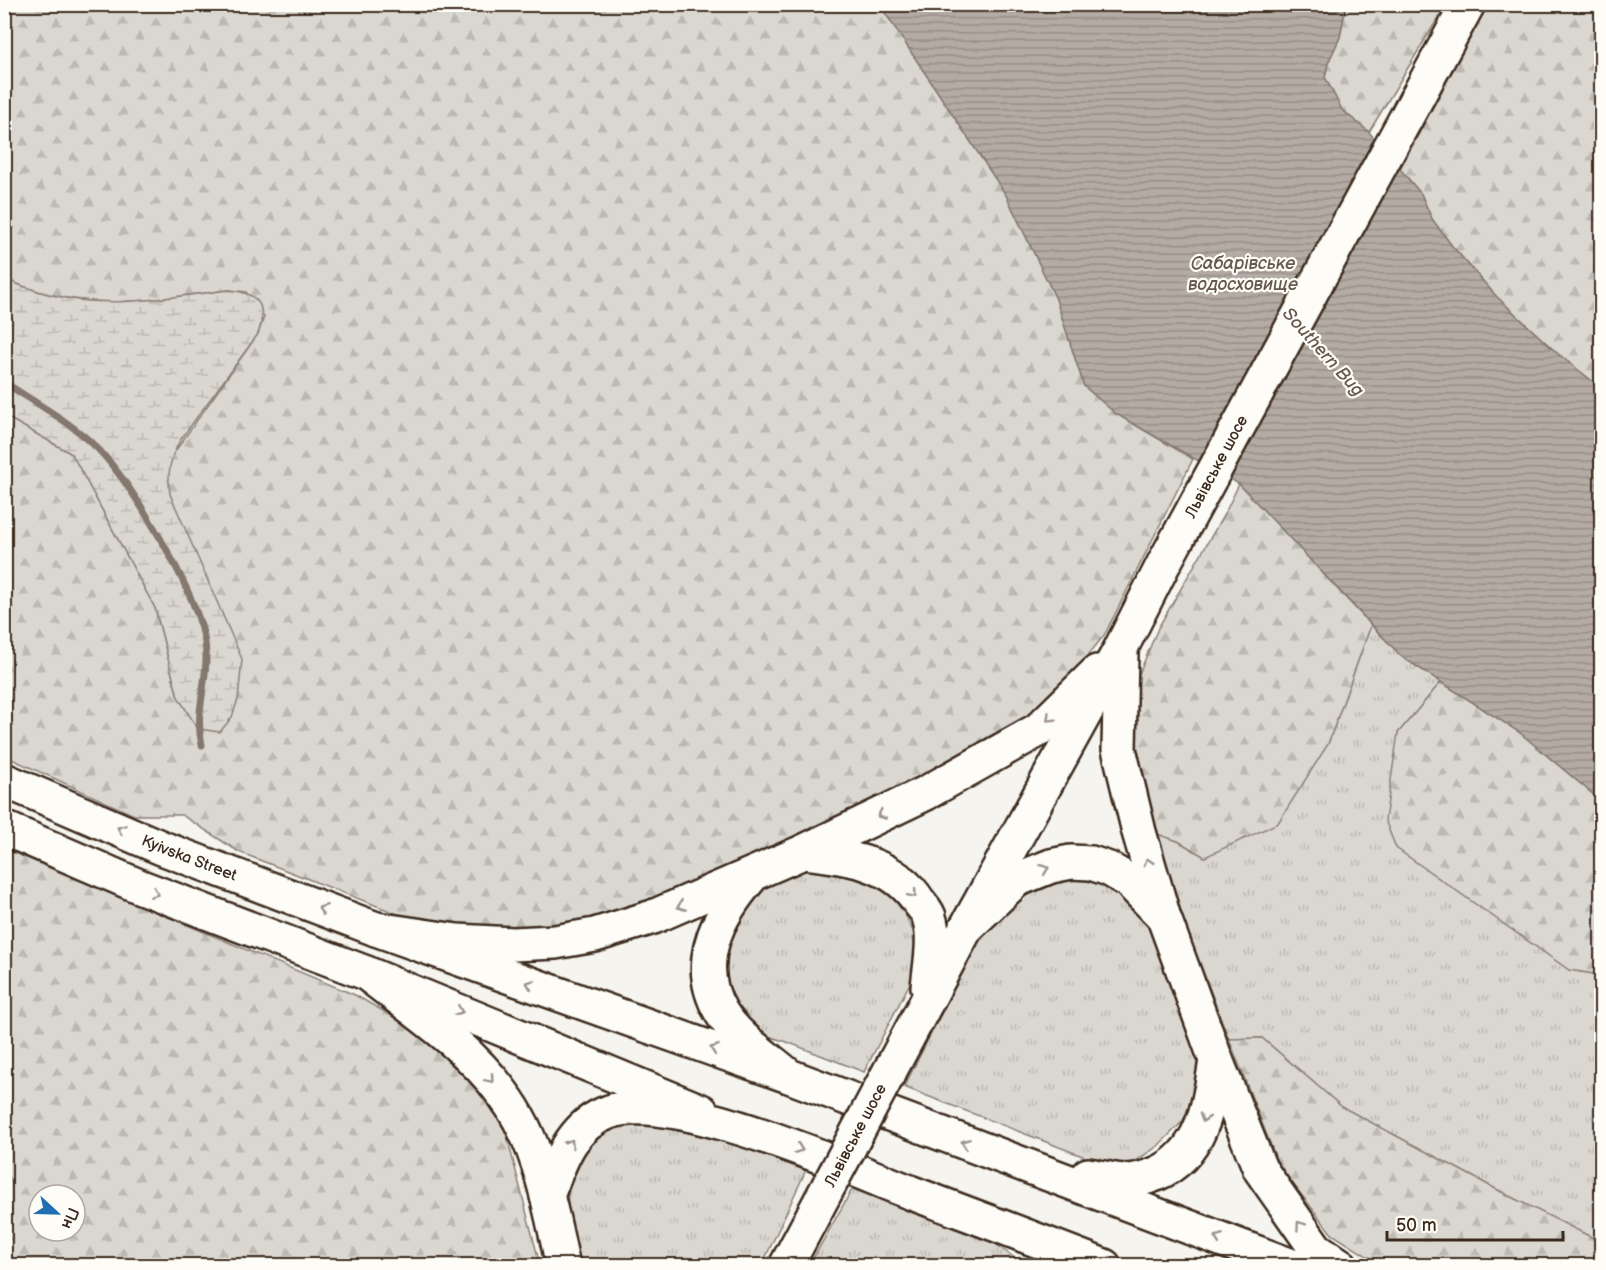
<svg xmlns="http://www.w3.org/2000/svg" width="1606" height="1270" viewBox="0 0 1606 1270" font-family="'Balsamiq Sans',sans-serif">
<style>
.grass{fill:url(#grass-tufts);stroke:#8a8077;stroke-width:1.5}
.forest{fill:url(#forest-firs);stroke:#8a8077;stroke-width:1.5;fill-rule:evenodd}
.wetland{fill:url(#wetland-marsh);stroke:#8a8077;stroke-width:1.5}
.water{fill:url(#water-rules);stroke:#84786e;stroke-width:1.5}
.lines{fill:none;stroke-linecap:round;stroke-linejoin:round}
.stream{stroke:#84786e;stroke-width:7}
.primary-casing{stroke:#3b2a1e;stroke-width:38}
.trunk-casing{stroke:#3b2a1e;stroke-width:38}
.primary{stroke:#fdfcf7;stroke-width:33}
.trunk{stroke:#fdfcf7;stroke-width:33}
.trunk-bridge-casing{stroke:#3b2a1e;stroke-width:38;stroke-linecap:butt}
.trunk-bridge{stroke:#fdfcf7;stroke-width:33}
.oneway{stroke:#9c938a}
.labels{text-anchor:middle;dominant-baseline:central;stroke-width:4.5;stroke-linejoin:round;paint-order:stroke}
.street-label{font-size:16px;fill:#3b2a1e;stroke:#fdfcf7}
.water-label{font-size:18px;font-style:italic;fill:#65584d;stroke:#fdfcf7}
</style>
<defs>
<pattern id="grass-tufts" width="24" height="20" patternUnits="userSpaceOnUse" patternTransform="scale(1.5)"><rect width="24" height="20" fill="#dad6d0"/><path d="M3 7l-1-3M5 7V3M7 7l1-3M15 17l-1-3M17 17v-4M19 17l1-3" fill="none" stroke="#bcb8b2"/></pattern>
<pattern id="forest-firs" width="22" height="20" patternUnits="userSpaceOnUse" patternTransform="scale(1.5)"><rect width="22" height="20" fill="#dad6d0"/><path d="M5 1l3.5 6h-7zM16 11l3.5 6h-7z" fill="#bcb8b2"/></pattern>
<pattern id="wetland-marsh" width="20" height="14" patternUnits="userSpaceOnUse" patternTransform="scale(1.5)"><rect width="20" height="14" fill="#dad6d0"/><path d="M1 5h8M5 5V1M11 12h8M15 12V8" fill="none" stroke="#bcb8b2"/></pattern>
<pattern id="water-rules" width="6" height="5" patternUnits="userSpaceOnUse" patternTransform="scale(1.5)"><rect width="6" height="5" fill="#b4aca4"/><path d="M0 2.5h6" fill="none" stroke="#948c85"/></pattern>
</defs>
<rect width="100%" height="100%" fill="#f5f4ee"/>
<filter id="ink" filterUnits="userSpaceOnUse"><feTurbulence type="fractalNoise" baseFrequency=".0167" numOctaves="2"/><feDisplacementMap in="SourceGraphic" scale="12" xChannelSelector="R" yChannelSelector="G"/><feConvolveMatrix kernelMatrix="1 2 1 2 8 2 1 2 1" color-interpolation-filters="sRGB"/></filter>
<g filter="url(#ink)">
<g class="grass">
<path d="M1371,625L1402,657L1441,682L1398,733L1569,970L1601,975V1242L1509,1196L1342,1107L1262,1038L1229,1039L1148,831L1178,841L1205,857L1328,744Z"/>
<path d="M820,867L872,882L893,898L905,914L913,931L916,949L912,979L864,1072C838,1062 813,1052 787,1042C777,1039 765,1036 757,1031C747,1024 741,1011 735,1001C702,935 754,876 820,867Z"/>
<path d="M1073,879L1096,882L1116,892L1132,904L1147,924L1201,1048L1195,1099L1182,1122L1157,1147L1132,1163L1114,1166L1098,1162L904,1087L981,935L1016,898L1047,882Z"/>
<path d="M616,1123L689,1124L806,1170L762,1265H579C564,1198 554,1168 616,1123Z"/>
<path d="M854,1186L979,1232L1024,1265L809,1266Z"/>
</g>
<g class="forest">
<path d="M5,5H880L1006,195L1056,299L1084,386L1116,414L1193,459L1105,634L1070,678L1025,722L877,804L594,924L511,931L413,920L239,852L182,815H134L5,756V416L72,454L155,608L178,697L167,477L171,457L258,334L264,317L246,292L229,290C144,300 86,315 5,279Z"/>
<path d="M1346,5H1446L1369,132L1342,110L1325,77L1328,63L1340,37Z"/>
<path d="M1488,5H1601V388L1557,353L1497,297L1452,246L1432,219L1421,194L1400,169Z"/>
<path d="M1239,484L1371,625L1328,744L1278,823L1205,857L1178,841L1148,831L1132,748L1139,674L1158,628L1226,511Z"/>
<path d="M1441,682L1519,732L1601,801V975L1569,970L1396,848L1385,820L1398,733Z"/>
<path d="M5,849L355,995L399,1020L450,1061L477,1088L503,1121L540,1265L5,1266ZM39,1195H75V1231H39Z"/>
<path d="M1262,1038L1342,1107L1509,1196L1601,1242V1265H1381L1332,1234L1279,1166L1229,1039Z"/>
</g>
<path class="wetland" d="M5,279C86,315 144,300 229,290C258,293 268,305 258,334L181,439C170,458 167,472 170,494L242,659L238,699L232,717L220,732L198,729L178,697L155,608L72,454L5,416Z"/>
<path class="water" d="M880,5H1346L1340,37L1328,63L1325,77L1342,110L1369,132L1400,169L1421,194L1432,219L1452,246L1497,297L1557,353L1601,388V801L1519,732L1402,657L1239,484L1116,414L1084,386L1056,299L1006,195Z"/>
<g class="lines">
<path class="stream" d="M4,382C35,403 71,422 97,448C133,485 193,587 204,637C212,674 193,710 202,745"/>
<defs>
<g id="primary">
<path id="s1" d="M4,780L162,848L376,929L786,1075"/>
<path d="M4,828L141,887L366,973L701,1111"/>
</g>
<g id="trunk">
<path d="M1121,653L1119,749L1139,832L1164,918L1216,1060L1260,1169L1316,1249L1341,1266"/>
<path d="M803,852C846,857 894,862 919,902C922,906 928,912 929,917C936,938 930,966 928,987"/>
<path d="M751,877C718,915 692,963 721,1012C736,1037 767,1057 789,1076L1292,1266"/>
<path id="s2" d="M966,928L1121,648L1163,565L1468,4"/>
<path d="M376,929L457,941L513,944L555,942L595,935L653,917L803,852L926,793L1038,730L1097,672"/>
<path d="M366,973C413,1010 467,1045 503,1094C540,1142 550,1208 563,1266"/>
<path d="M926,1003L966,928L1016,880L1051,866L1071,862L1091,863L1109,869L1129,881L1160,913"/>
<path d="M1088,1175C1100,1177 1112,1180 1125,1181C1136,1181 1146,1178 1156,1174C1203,1154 1209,1105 1216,1060"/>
<path d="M547,1196C560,1162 571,1125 609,1112C671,1089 848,1168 912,1193C976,1217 1040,1241 1104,1266"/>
</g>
</defs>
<use href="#primary" class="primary-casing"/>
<use href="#trunk" class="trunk-casing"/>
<use href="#primary" class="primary"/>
<use href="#trunk" class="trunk"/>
<defs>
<g id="trunk-bridge">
<path id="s3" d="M786,1266L926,1003"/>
</g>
</defs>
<use href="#trunk-bridge" class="trunk-bridge-casing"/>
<use href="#trunk-bridge" class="trunk-bridge"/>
</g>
<defs><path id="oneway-chevron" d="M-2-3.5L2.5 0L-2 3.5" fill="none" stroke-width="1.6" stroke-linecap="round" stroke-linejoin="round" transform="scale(1.5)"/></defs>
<g class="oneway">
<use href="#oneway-chevron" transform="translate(1050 718) rotate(136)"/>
<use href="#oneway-chevron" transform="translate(881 815) rotate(155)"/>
<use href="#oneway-chevron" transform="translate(121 829) rotate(-157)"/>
<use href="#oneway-chevron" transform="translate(1148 862) rotate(-107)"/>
<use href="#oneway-chevron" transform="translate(1045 869) rotate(-20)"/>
<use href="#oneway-chevron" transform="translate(155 893) rotate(21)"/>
<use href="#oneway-chevron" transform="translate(913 894) rotate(50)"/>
<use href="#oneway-chevron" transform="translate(681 906) rotate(158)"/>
<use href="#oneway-chevron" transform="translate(322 909) rotate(-159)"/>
<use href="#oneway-chevron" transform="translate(530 984) rotate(-160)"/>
<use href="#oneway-chevron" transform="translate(459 1011) rotate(22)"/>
<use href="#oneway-chevron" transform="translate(714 1049) rotate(-160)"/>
<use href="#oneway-chevron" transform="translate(490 1079) rotate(49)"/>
<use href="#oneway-chevron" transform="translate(1204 1118) rotate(108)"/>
<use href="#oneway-chevron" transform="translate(570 1143) rotate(-56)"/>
<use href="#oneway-chevron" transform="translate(965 1143) rotate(-159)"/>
<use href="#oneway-chevron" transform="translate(799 1149) rotate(21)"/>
<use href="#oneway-chevron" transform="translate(1300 1225) rotate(-125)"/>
<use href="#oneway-chevron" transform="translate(1218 1238) rotate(-159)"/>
</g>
</g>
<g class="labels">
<g class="street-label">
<text stroke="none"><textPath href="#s2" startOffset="525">Львівське шосе</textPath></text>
<text stroke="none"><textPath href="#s1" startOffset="201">Kyivska Street</textPath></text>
<text stroke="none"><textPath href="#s3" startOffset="148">Львівське шосе</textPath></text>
</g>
<g class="water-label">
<text x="1243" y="263">Сабарівське<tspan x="1243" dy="21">водосховище</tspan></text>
<text transform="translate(1323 352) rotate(48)">Southern Bug</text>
</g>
</g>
<rect width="1606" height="1270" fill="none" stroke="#fdfcf7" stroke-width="24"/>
<rect x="12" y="12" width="1582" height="1246" fill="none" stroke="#3b2a1e" stroke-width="2" filter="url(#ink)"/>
<g transform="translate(57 1213) rotate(112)"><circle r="28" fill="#fdfcf7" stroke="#afa8a0" stroke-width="1.5"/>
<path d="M0-4.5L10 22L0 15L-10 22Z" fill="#1f6fb2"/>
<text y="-9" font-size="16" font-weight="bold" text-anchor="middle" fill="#3b2a1e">Пн</text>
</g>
<path d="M1387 1231v9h176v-9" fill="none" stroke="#3b2a1e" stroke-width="3"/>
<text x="1396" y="1231" font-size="18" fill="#3b2a1e" stroke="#fdfcf7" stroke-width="4.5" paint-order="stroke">50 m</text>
</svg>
